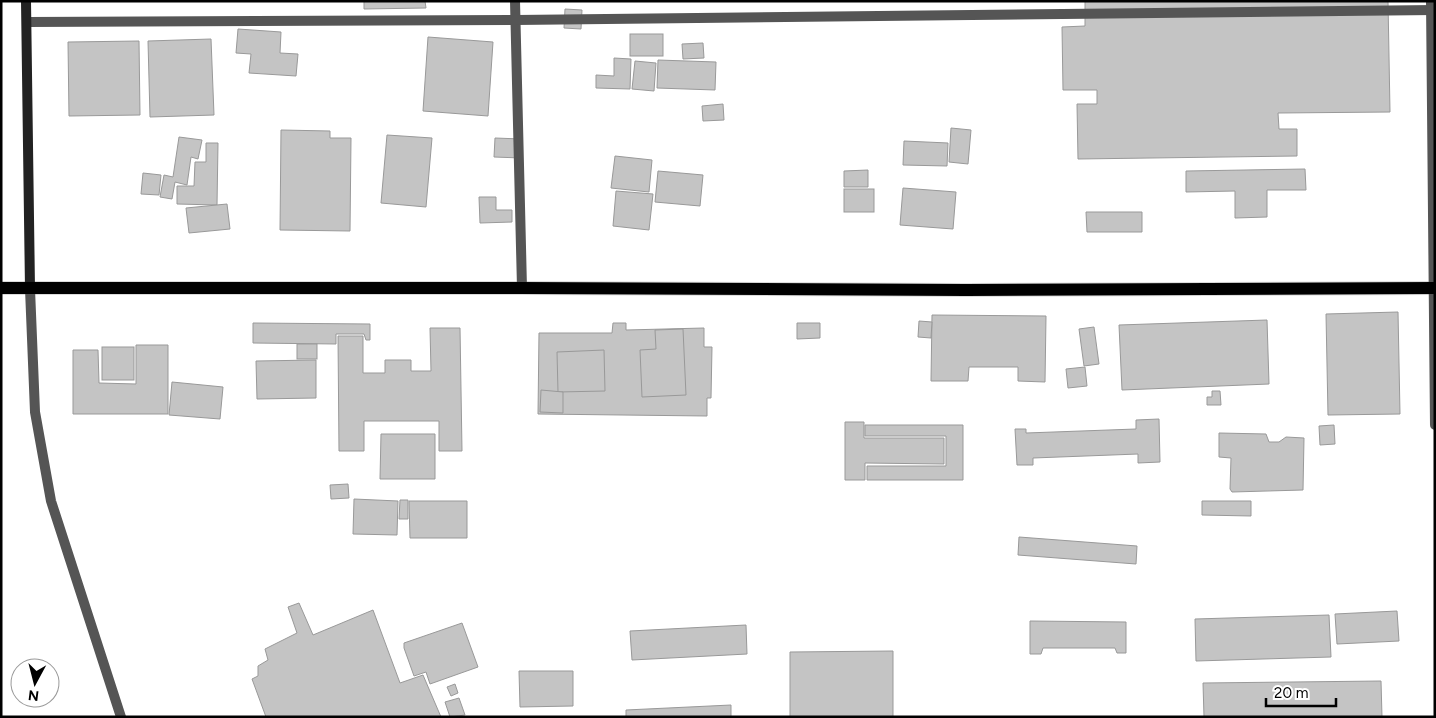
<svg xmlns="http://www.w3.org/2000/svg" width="1436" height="718" viewBox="0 0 1436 718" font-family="Figtree,sans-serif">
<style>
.building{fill:#c4c4c4;stroke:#999}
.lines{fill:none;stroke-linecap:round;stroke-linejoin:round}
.primary-casing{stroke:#dbdbdb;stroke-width:14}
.service{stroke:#555;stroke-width:10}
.minor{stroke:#555;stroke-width:10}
.tertiary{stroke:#555;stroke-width:10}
.secondary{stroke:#222;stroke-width:10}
.primary{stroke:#000;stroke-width:12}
</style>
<rect width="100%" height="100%" fill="#fff"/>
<g class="building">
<path d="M364,1H425L426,8L364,9Z"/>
<path d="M1085,1H1388L1390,112L1278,113L1279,129H1297V156L1078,159L1077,104H1097V90H1063L1062,27L1085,26Z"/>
<path d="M565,9L582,10L581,29L564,28Z"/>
<path d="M238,29L281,32L280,53L298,54L296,76L249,73L251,54L236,53Z"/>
<rect x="630" y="34" width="33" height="22"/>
<path d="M428,37L493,42L488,116L423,111Z"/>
<path d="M211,39L214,115L150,117L148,41Z"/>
<path d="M139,41L140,115L69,116L68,42Z"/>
<path d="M703,43L704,58L683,59L682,44Z"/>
<path d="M614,58L631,59L630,89L596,88V75L614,76Z"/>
<path d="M658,60L716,62L715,90L657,88Z"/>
<path d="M635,61L656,63L654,91L632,89Z"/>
<path d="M723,104L724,120L703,121L702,106Z"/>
<path d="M951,128L971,130L968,164L949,162Z"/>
<path d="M281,130L330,131V138H351L350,231L280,230Z"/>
<path d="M387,135L432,138L426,207L381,203Z"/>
<path d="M179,137L202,140L198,159L191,157L187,185L175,182L172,199L160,197L164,175L173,177Z"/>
<path d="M495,138L521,139V158L494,157Z"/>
<path d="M904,141L948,143L947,166L903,165Z"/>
<path d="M206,143H218L217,205L177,204V186H194L195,162H206Z"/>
<path d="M615,156L652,160L649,192L611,188Z"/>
<path d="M1305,169L1306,190H1267V217L1235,218V191L1186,192V171Z"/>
<path d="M868,170V187H844V171Z"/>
<path d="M658,171L703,175L700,206L655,202Z"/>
<path d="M143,173L161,175L159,195L141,194Z"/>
<path d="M903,188L956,192L953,229L900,225Z"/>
<rect x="844" y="189" width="30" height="23"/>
<path d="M616,191L653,194L649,230L613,226Z"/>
<path d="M479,197H496V210H512V222L480,223Z"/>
<path d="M227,204L230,229L189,233L186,208Z"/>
<path d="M1086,212H1142V232H1087Z"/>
<path d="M1398,312L1400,414L1328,415L1326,314Z"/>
<path d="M932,315L1046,316L1045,382L1018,381V367H969L968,381H931Z"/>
<path d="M1267,320L1269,384L1122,390L1119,325Z"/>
<path d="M919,321L932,322L931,338L918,337Z"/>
<path d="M253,323L370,324V340H366L364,334H336V344L253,343Z"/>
<path d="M613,323H626V330L704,328V347H712L711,398H707V416L538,414L539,333H612Z"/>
<path d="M797,323H820V338L797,339Z"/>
<path d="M1094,327L1099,364L1084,366L1079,329Z"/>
<path d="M430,328H460L462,451H439V421H364V451H339L338,336H363V373H385V360H411V371H431Z"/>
<path d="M683,329L686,395L642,397L640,350L656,349L655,330Z"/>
<rect x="297" y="344" width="20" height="15"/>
<path d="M136,345H168V414H73V350H98L99,383L136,384Z"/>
<rect x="102" y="347" width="32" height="33"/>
<path d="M604,350L605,391L558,392L557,352Z"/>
<path d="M316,360V398L257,399L256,361Z"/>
<path d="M1085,367L1087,386L1068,388L1066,369Z"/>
<path d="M172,382L223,387L220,419L169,415Z"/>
<path d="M541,390L563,392V413L540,412Z"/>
<path d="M1212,391H1220L1221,405H1207V397H1212Z"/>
<path d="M1159,419L1160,462L1138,463V454L1033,458V465H1017L1015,429H1026V433L1136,429V420Z"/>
<path d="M845,422H864V438H944V464L865,463V480H845Z"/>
<path d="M865,425H963V480H867V466H946V436H865Z"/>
<path d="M1334,425L1335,444L1320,445L1319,426Z"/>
<path d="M1219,433L1266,434L1269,442H1279L1286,437L1304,438L1303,490L1232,492L1230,489L1231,458L1219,457Z"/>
<path d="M381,434H435V479H380Z"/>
<path d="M348,484L349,498L331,499L330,485Z"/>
<path d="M354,499L398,501L397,535L353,534Z"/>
<path d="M400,500H408V519H399Z"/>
<path d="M409,501H467V538H410Z"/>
<path d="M1202,501H1251V516L1202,515Z"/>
<path d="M1019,537L1137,546L1136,564L1018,555Z"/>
<path d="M299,603L313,635L373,610L400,683L423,675L441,717H266L252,679L258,676V666L268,660L265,649L297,633L288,607Z"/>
<path d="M1397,611L1399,641L1337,644L1335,614Z"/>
<path d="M1329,615L1331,657L1196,661L1195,619Z"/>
<path d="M1030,621L1126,622V653H1117L1115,648H1043L1041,654H1030Z"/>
<path d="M462,623L478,667L430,684L426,672L414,676L404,648V643Z"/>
<path d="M746,625L747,654L632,660L630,631Z"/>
<path d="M893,651V717H790V652Z"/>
<path d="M519,671H573V706L520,707Z"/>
<path d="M1381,681L1382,717H1204L1203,683Z"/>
<path d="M455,684L458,693L451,696L447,687Z"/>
<path d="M459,698L465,715L450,717L445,702Z"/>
<path d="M731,705V717H626V710Z"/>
</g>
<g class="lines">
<defs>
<path id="primary" d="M1,288H522L966,290L1435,288"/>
</defs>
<use href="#primary" class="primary-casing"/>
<path class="service" d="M30,289L35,412L51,501L121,717"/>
<g class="minor">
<path d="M515,1L522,288"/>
<path d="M27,22L516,20L1435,10"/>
</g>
<path class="tertiary" d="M1431,1L1435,425"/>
<path class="secondary" d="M26,1L30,289"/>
<use href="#primary" class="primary"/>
</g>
<rect width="1436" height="718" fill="none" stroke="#000000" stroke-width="5"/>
<g transform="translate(35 683) rotate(187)"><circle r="24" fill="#ffffff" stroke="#999999"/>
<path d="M0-4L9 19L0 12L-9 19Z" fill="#000000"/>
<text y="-8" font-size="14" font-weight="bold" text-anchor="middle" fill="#000000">N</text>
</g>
<path d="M1266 698v8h70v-8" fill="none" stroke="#000000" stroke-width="2.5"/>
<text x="1274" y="698" font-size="15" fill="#000000" stroke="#ffffff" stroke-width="4" paint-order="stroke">20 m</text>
</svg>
